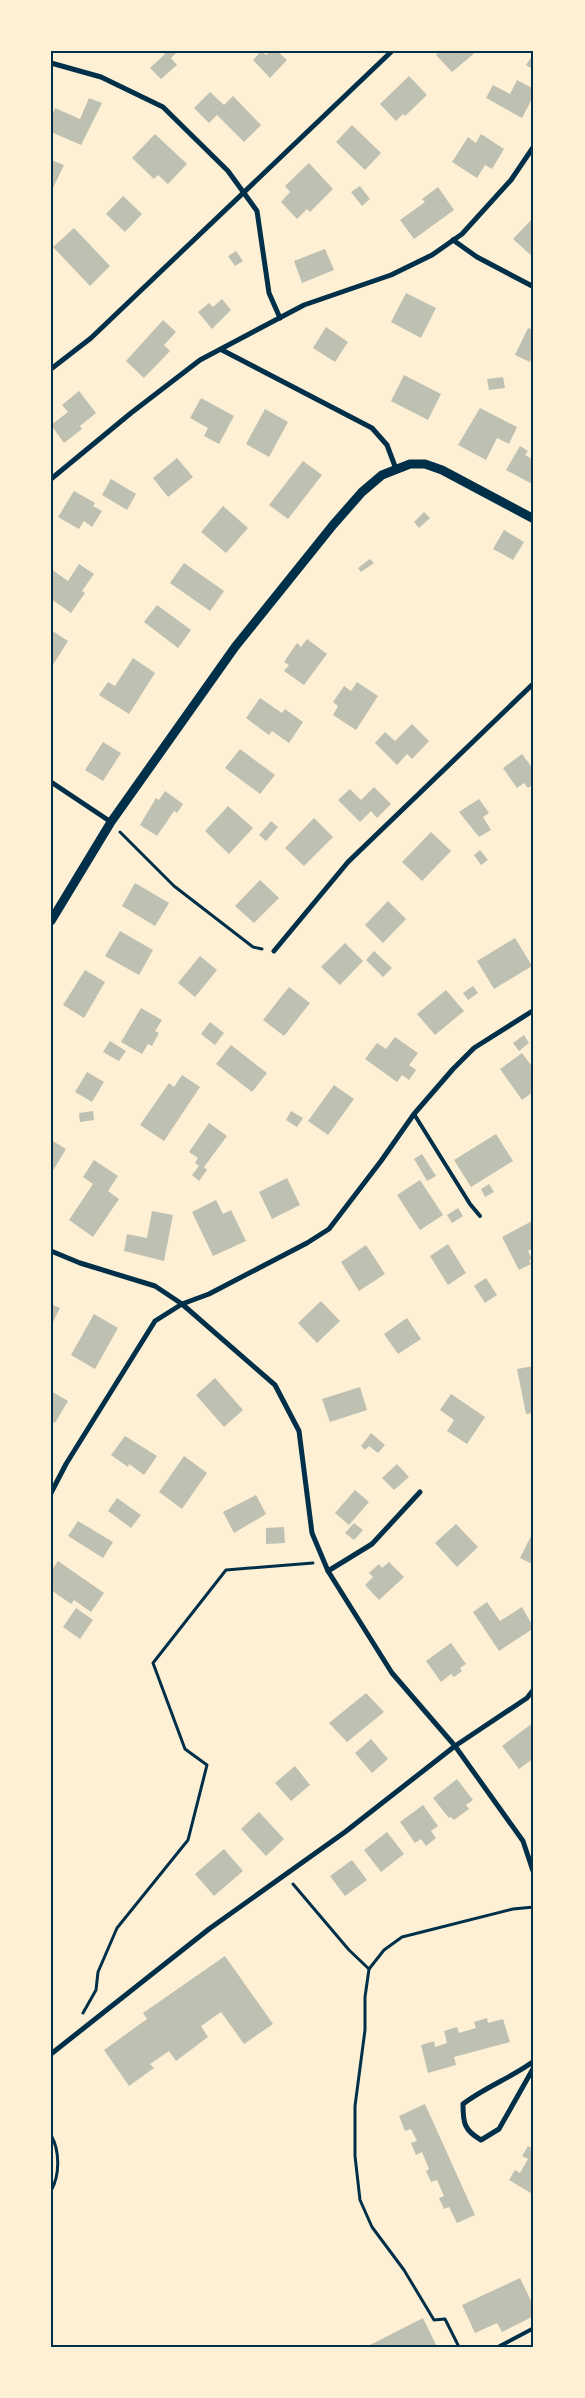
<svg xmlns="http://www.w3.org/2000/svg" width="585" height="2398" viewBox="0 0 585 2398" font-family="'Roboto Condensed',sans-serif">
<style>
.building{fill:#bec0b2}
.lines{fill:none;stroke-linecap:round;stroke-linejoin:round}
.path{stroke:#003049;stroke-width:3}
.service{stroke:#003049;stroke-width:4}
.minor{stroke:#003049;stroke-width:5}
.tertiary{stroke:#003049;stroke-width:9}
.neatline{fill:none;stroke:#003049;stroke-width:2}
</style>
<rect width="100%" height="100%" fill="#fdf0d5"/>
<g class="building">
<path d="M163,51H178L171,58L177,65L161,79L150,68L165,54Z"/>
<path d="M261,51L266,55L270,51H277L287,60L270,78L253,60Z"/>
<path d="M440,51H477L452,72L436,55Z"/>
<path d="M534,53V70L526,65Z"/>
<path d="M409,76L427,95L405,116L403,114L396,121L380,104Z"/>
<path d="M517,80L534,89V95L522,118L486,98L493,85L510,94Z"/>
<path d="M210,92L224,105L233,96L261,125L244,142L217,115L209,123L194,108Z"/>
<path d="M89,98L102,103L81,145L51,132V117L55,108L80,119Z"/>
<path d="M352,125L381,153L365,170L336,142Z"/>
<path d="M155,134L187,164L168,184L158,175L154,179L132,158Z"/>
<path d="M481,134L504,149L492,169L485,165L477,178L452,162L468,137L476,143Z"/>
<path d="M51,160L64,165L51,192Z"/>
<path d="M309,163L333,189L310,212L307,209L297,219L281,202L290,192L285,186Z"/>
<path d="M360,186L370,199L362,206L351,192Z"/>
<path d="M438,187L454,210L414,239L400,220L425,202L422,199Z"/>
<path d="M123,196L142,214L125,232L106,214Z"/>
<path d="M532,219L534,220V258L513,239Z"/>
<path d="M74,228L110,266L90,286L53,247Z"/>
<path d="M325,249L334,270L302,283L294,261Z"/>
<path d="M236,251L243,261L235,266L228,256Z"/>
<path d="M406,293L436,308L421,338L391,322Z"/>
<path d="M222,299L231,310L212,329L198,312L209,303L213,307Z"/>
<path d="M163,320L176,332L164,345L170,351L144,378L126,361Z"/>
<path d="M326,327L348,342L335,362L313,348Z"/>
<path d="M528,328L534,330V357L532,356L530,362L515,355Z"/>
<path d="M404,375L441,394L428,420L391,401Z"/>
<path d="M503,377L505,388L489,390L487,379Z"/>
<path d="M79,391L96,413L80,426L82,429L64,443L51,425L68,412L62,405Z"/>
<path d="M201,398L234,416L219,444L204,436L208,428L190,418Z"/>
<path d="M480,408L517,427L509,444L497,438L486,460L458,445Z"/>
<path d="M265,409L288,422L269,457L246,444Z"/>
<path d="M520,446L528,451L525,455L534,460V485L506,470Z"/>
<path d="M177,458L193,477L168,497L153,478Z"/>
<path d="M303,461L322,475L288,519L269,505Z"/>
<path d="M111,479L136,494L127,510L102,495Z"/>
<path d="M74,491L95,503L93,506L102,511L92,527L84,521L79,529L58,517Z"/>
<path d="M223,506L248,528L226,553L201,532Z"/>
<path d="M424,512L430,518L419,528L414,522Z"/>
<path d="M504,530L524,542L513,560L493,549Z"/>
<path d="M370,559L374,563L361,572L358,568Z"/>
<path d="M184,563L224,591L210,611L170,583Z"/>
<path d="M79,564L94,574L82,591L85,593L71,613L51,599V569L68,581Z"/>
<path d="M157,605L191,630L178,648L144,622Z"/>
<path d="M51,630L68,641L51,668Z"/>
<path d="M307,639L327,654L304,685L284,671L289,665L284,662L297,643L301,647Z"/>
<path d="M133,658L155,673L129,714L99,695L108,682L115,686Z"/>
<path d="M357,682L378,696L356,730L333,715L338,706L333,702L344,686L351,691Z"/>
<path d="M260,698L282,713L285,709L303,722L289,743L272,731L269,735L246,718Z"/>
<path d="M412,724L429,741L412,759L407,754L397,765L375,743L385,732L395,741Z"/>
<path d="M103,742L121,753L103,781L85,770Z"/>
<path d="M240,749L275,775L260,794L225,768Z"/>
<path d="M522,754L534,770V784L528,788L524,783L517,788L503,768Z"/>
<path d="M374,787L391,804L377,818L371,811L360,822L338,800L350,789L361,800Z"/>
<path d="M165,791L183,804L177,813L174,811L157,836L140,825L156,798L159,800Z"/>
<path d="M479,799L489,813L483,817L491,830L479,837L459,812Z"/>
<path d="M228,806L253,828L229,854L205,831Z"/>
<path d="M314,818L333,837L304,866L285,848Z"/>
<path d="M271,821L278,827L266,841L259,835Z"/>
<path d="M431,832L451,851L422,881L402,862Z"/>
<path d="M480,850L488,860L481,865L474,855Z"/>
<path d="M260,880L279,898L254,923L235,906Z"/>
<path d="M135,883L169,903L155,926L122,906Z"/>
<path d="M388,901L406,919L383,943L365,925Z"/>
<path d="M120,931L153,950L139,975L105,956Z"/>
<path d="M515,938L532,966L494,989L477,961Z"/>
<path d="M345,943L363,961L340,985L321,967Z"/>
<path d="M374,951L392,968L383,977L366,960Z"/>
<path d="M200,956L217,970L195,997L178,983Z"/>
<path d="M85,970L105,982L84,1018L63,1005Z"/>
<path d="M473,986L478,993L468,1000L463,993Z"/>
<path d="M289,987L310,1003L284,1036L263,1020Z"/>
<path d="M446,990L464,1011L435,1035L417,1014Z"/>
<path d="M141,1008L162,1020L155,1031L159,1033L152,1046L148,1044L142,1054L121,1042Z"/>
<path d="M210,1022L224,1033L215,1045L201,1034Z"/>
<path d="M524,1035L529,1043L519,1051L513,1043Z"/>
<path d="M395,1037L418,1053L409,1065L416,1070L409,1080L402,1075L397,1082L365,1059L377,1043L386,1049Z"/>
<path d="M110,1041L126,1051L119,1061L103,1052Z"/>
<path d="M231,1045L267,1073L252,1092L216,1064Z"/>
<path d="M522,1053L534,1069V1091L522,1100L500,1069Z"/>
<path d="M87,1072L104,1082L92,1102L75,1092Z"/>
<path d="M182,1075L200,1087L164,1141L140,1125L169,1083L174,1087Z"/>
<path d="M334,1085L354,1099L328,1135L308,1121Z"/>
<path d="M93,1111L94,1120L80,1122L79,1113Z"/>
<path d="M291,1111L303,1118L297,1127L286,1120Z"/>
<path d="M209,1123L227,1136L204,1167L207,1170L199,1181L192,1175L199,1166L195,1163L198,1158L189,1152Z"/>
<path d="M496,1134L513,1161L471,1187L454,1160Z"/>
<path d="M51,1140L66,1149L51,1174Z"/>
<path d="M422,1154L436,1176L427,1181L414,1159Z"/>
<path d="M94,1160L118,1176L108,1191L119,1199L93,1237L69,1220L93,1184L83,1177Z"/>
<path d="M287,1178L300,1205L272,1219L259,1192Z"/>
<path d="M420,1180L443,1215L420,1230L397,1195Z"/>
<path d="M489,1184L494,1192L485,1197L481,1189Z"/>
<path d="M216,1200L223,1214L231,1210L246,1241L213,1256L192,1212Z"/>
<path d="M458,1208L463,1216L452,1223L447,1215Z"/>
<path d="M152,1211L173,1215L164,1261L124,1251L127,1234L147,1238Z"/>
<path d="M534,1220V1248L528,1251L532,1259L529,1260L531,1264L519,1270L502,1237Z"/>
<path d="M448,1244L466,1273L448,1285L430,1256Z"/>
<path d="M366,1245L385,1274L359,1291L341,1262Z"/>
<path d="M486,1278L497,1295L485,1303L474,1286Z"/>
<path d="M321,1301L340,1321L317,1343L298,1323Z"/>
<path d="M51,1304L60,1308L51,1326Z"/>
<path d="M94,1314L118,1328L95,1369L71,1355Z"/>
<path d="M407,1318L421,1339L398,1354L384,1334Z"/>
<path d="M534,1366V1413L526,1414L517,1369Z"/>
<path d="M215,1378L243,1410L224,1427L196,1395Z"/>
<path d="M360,1387L367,1410L330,1422L322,1399Z"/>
<path d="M51,1391L68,1401L55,1423L51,1421Z"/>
<path d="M451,1394L485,1417L467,1444L447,1431L454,1420L440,1410Z"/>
<path d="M371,1433L385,1445L378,1453L369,1446L365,1450L361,1446Z"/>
<path d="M125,1436L157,1456L144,1475L129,1464L128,1467L111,1455Z"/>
<path d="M184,1456L207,1473L182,1509L159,1492Z"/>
<path d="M397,1464L409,1477L394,1490L382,1478Z"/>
<path d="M355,1490L369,1502L349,1525L335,1513Z"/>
<path d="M256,1495L266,1514L234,1533L223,1512Z"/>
<path d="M117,1498L141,1515L131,1528L108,1511Z"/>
<path d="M78,1521L113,1542L103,1558L68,1536Z"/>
<path d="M354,1523L363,1530L354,1540L345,1533Z"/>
<path d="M456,1524L478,1547L457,1567L435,1543Z"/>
<path d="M284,1527L285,1543L266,1544V1528Z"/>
<path d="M534,1530V1565L520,1558Z"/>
<path d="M58,1561L104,1593L91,1612L74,1600L71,1604L51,1590V1571Z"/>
<path d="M389,1562L404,1577L379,1600L365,1585L373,1577L369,1573L379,1564L382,1568Z"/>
<path d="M487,1602L500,1621L522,1607L534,1628L499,1651L473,1612Z"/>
<path d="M76,1608L93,1620L80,1639L63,1627Z"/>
<path d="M451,1643L466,1664L460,1668L462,1671L454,1677L451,1674L441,1682L426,1661Z"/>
<path d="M366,1693L384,1712L347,1742L329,1723Z"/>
<path d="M534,1722V1758L519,1769L502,1746Z"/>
<path d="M371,1739L388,1759L372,1773L355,1753Z"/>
<path d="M295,1766L310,1785L291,1801L275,1783Z"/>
<path d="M457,1779L473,1800L466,1805L469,1809L454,1820L451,1817L449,1818L433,1798Z"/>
<path d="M423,1805L438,1826L431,1831L436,1838L426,1846L421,1839L415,1843L400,1822Z"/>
<path d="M259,1812L284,1839L266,1856L241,1829Z"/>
<path d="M387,1832L404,1854L381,1872L364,1850Z"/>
<path d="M224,1849L243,1871L214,1896L195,1874Z"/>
<path d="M352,1860L367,1880L345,1896L330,1876Z"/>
<path d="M225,1956L273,2024L244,2044L221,2012L201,2026L208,2037L176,2061L169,2051L150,2064L154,2068L129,2086L104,2050L147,2019L143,2013Z"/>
<path d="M487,2018L488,2023L503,2019L510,2042L454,2057L456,2065L428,2073L421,2045L434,2041L435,2047L447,2043L444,2031L457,2027L459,2033L476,2028L474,2022Z"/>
<path d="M425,2104L475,2215L457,2223L449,2207L444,2209L439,2198L444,2196L437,2180L431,2182L426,2171L429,2169L422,2152L416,2155L411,2143L417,2141L411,2129L405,2131L399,2116Z"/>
<path d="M528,2146L534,2149V2195L509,2180L515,2170L520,2173L528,2159L522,2156Z"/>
<path d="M520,2278L534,2307V2316L502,2332L497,2323L475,2333L462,2305Z"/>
<path d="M423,2318L437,2347H366Z"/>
</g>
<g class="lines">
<g class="path">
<path d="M120,832L174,886L253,947L262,949"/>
<path d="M293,1884L349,1950L369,1969"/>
<path d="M83,2013L96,1990L98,1972L117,1928L188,1840L207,1765L185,1749L153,1663L226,1570L313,1563"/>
<path d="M51,2135C60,2151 60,2175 51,2191"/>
<path d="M459,2347L445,2319L434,2320L404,2270L372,2227L360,2200L355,2156V2106L365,2030V1997L369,1969L384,1950L402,1937L513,1909L534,1907"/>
</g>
<g class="service">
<path d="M414,1114L470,1204L480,1216"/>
<path d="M498,2347L534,2328"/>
</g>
<g class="minor">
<path d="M51,63L101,77L163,107L228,171L257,211L269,293L280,318"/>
<path d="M453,240L477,257L534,287"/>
<path d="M222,350L372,428L387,445L396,469"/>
<path d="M51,369L91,338L392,51"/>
<path d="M51,479L131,413L200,360L304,305L391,275L432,255L462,234L511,180L534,146"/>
<path d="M51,782L111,822"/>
<path d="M274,951L348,862L534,683"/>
<path d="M51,1251L80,1263L155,1286L182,1304L275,1385L299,1431L312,1533L328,1571L392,1673L455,1746L523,1841L534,1874"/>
<path d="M51,1493L66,1464L155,1321L182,1304L209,1294L307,1243L329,1229L381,1161L414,1114L453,1069L474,1048L534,1010"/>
<path d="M328,1571L372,1544L420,1492"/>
<path d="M51,2054L209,1929L345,1832L455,1746L527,1698L534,1689"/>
<path d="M534,2061C511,2078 485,2087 463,2104C463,2123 464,2130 481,2140L499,2129L534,2067"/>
</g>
<path class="tertiary" d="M51,921L111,822L235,647L333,525L362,492L382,475L410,464H425L442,470L534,519"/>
</g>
<rect width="585" height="2398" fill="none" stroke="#fdf0d5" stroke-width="105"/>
<rect x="52" y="52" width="480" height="2294" class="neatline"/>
</svg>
